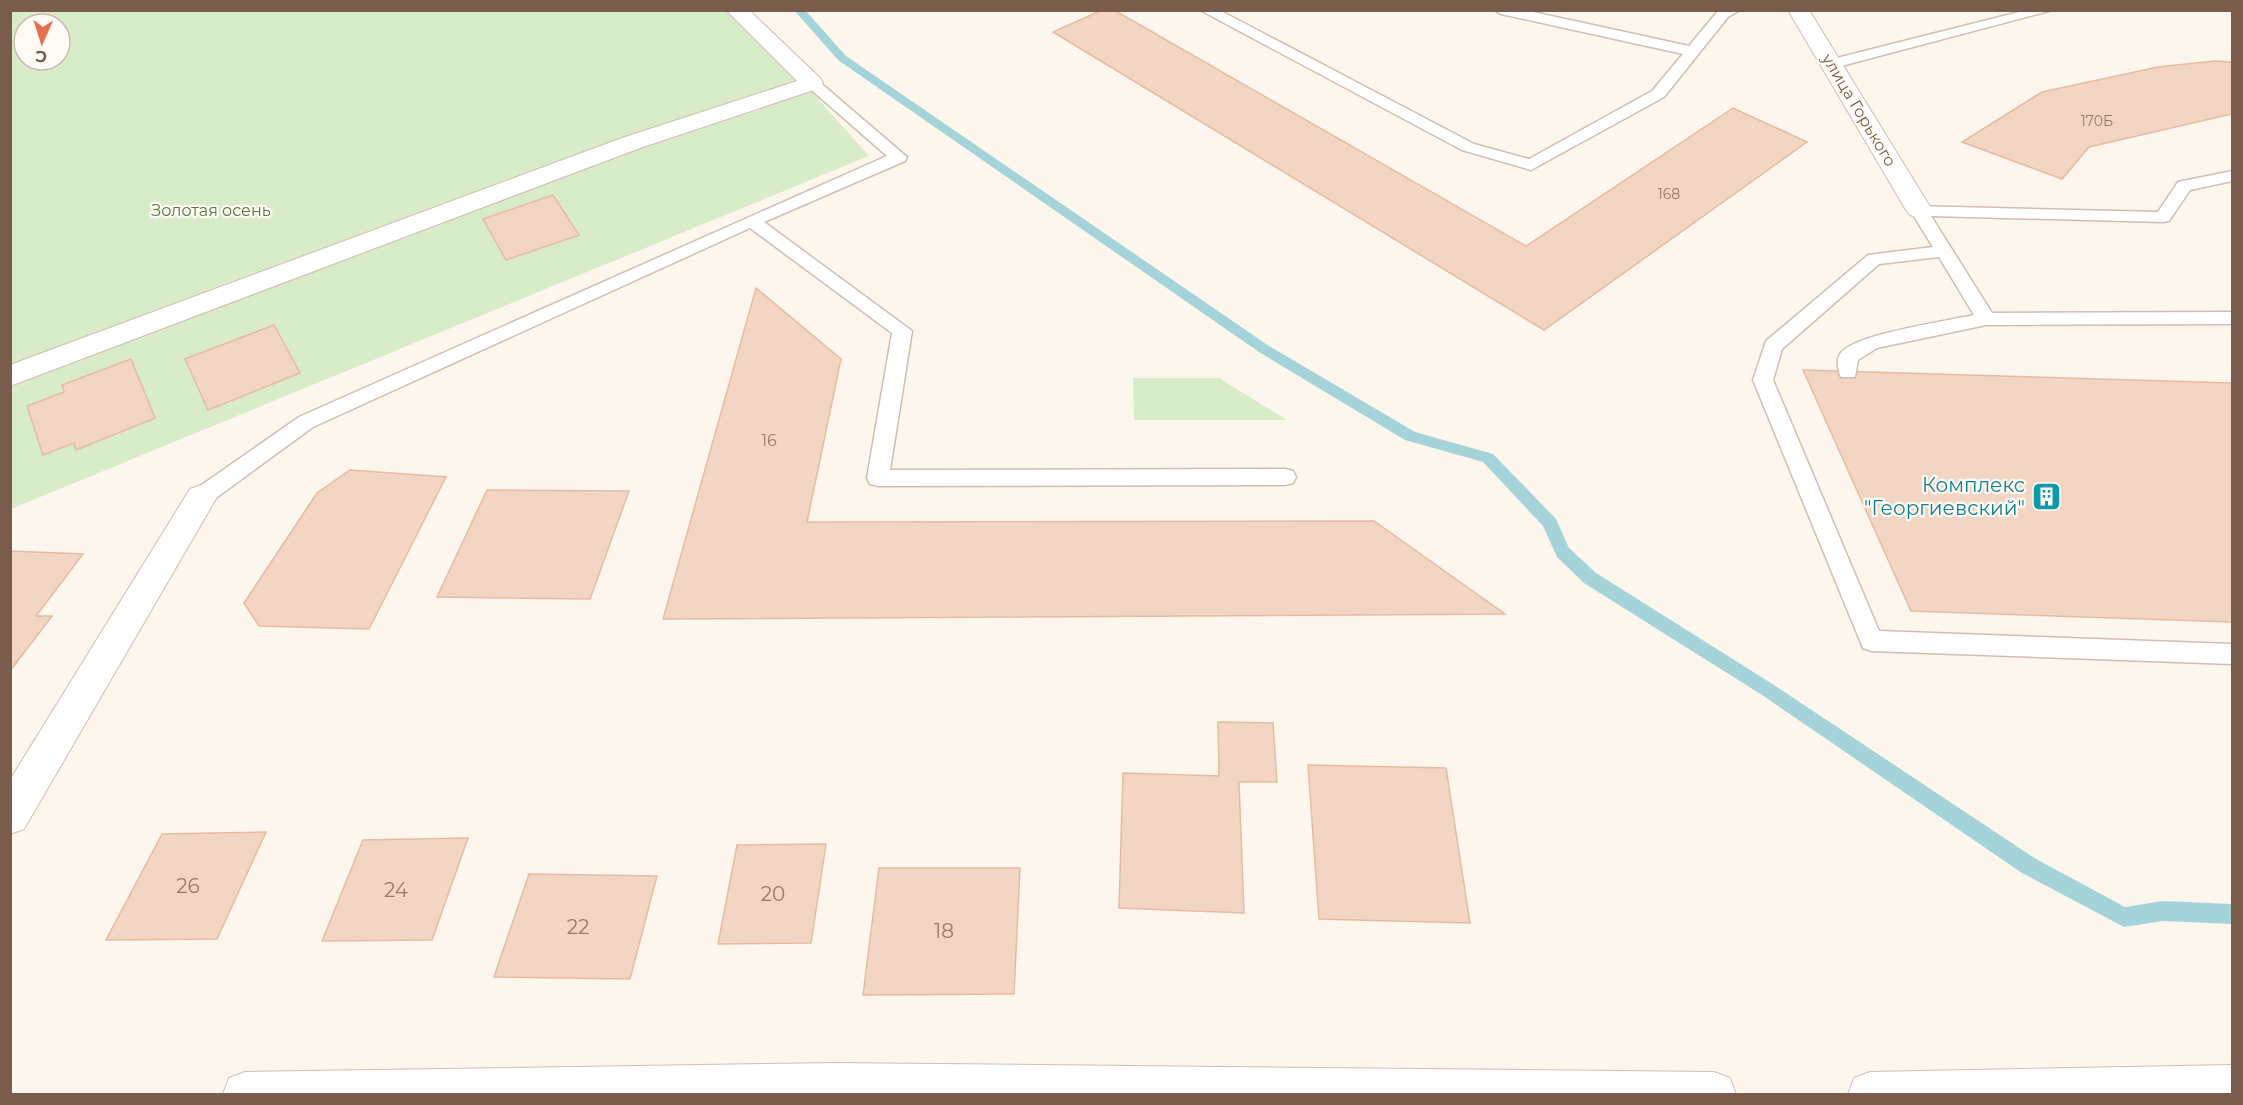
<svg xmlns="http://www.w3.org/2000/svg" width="2243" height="1105" viewBox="0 0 2243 1105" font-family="Montserrat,sans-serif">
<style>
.green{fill:#d8ecc9;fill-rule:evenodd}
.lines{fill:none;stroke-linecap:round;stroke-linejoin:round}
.stream{fill:#a5d3da;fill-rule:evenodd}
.building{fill:#f3d5c3;stroke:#e6bba3;stroke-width:1.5}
.lane-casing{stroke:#d1beb0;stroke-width:3}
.street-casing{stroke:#d1beb0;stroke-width:2}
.lane{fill:#fff;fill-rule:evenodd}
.street{fill:#fff;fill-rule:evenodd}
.labels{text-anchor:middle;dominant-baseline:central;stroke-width:4.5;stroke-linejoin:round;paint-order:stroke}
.far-number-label{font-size:14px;fill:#987a6a}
.far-street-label{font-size:16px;fill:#7a5c4d;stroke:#fffaf3}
.far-park-label{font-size:16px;fill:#537a41;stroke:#fffaf3}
.number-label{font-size:16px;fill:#987a6a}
.culture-label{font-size:20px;fill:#0d838f;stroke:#fffaf3;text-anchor:end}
.near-number-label{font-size:20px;fill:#987a6a}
</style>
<rect width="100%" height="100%" fill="#fdf6ec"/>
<g class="green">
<path d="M11,11H730L787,64L869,156L11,509ZM24,24H60V60H24Z"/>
<path d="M1133,378H1219L1287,420H1134Z"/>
</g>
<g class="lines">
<path class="stream" d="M794,10H805L846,56L1269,346L1415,432L1493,454L1556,519L1569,548L1596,573L1774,685L2036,859L2125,907L2163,901L2232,904V924L2163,921L2124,927L2022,873L1762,695L1584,583L1557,557L1543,526L1483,462L1405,440L1259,352L838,60Z"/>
</g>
<g class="building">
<path d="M1102,10H1114L1526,246L1733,108L1807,142L1544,330L1053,32Z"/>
<path d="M2215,61L2232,62V114L2089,147L2062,179L1962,142L2042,92L2158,67Z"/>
<path d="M553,195L579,235L506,260L483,219Z"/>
<path d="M756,288L841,359L807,522L1374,521L1505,614L663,619Z"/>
<path d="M274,325L300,373L208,410L185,359Z"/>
<path d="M131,359L155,418L76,450L74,443L43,455L27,406L64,392L62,385Z"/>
<path d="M1803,370L2232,383V622L1911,611Z"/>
<path d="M350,470L446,477L369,629L259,626L244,603L317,493Z"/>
<path d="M487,490L629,491L590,599L437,597Z"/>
<path d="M10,551L83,554L36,616H52L10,671Z"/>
<path d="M1218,722L1273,723L1277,782H1239L1244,913L1119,908L1123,773L1219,776Z"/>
<path d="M1308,765L1446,768L1470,923L1319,919Z"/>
<path d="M266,832L217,939L106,940L162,834Z"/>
<path d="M468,838L432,940L322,941L363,840Z"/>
<path d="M826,844L811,943L718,944L737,845Z"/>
<path d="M879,868H1020L1014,994L863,995Z"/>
<path d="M529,874L657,876L630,979L494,977Z"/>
</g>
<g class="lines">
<defs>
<g id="lane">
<path d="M1200,10H1219L1474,144L1529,159L1652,91L1683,54L1501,14L1494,10H1524L1689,46L1718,11L1740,10L1728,17L1664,97L1531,170L1462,150Z"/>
<path d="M2027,10H2053L1830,69L1822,64L1825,61Z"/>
<path d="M812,78L817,80L907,157L905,161L764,222L912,331L890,470L1285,469L1293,471L1296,477L1293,483L1285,485L878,486L870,484L867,478L892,333L750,228L313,427L209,503L201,505L193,503L190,497L193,491L299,417L887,156L807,86L804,83L807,80Z"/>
<path d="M2232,171V181L2190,190L2169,221L2163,222L1931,216L1992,313L2232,312V324L1986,325L1877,348L1858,360L1855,377H1841C1838,371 1836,360 1840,354C1853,334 1948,321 1974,315L1939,257L1879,264L1782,349L1773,380L1879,631L2232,644V664L1871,651L1863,648L1753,380L1766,341L1868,255L1933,247L1910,210L1913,206L2158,212L2178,182Z"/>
</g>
<g id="street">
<path d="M726,10H749L820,78L823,83L820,88L640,148L10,386V365L622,138L797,81Z"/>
<path d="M1788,10H1809L1932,210L1928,215L1919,218L1910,215L1906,210Z"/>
<path d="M201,485L212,489L217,497L24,829L10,834V780L190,489Z"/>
<path d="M835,1063L1714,1072L1730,1078L1736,1094H223L229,1078L245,1072Z"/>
<path d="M2232,1065V1094H1848L1854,1078L1870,1072Z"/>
</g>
</defs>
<use href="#lane" class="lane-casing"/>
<use href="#street" class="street-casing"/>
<use href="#lane" class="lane"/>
<use href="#street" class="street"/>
</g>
<defs>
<symbol id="building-square" viewBox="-11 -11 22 22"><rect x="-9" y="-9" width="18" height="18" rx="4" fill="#0f9aa8" stroke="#fffaf3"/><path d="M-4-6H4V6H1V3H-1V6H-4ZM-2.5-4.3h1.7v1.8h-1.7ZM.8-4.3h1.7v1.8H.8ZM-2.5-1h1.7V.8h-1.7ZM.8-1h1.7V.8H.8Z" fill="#fff"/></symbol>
</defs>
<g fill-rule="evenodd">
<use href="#building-square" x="2030" y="480" width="33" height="33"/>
</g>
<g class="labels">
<g class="far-number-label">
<text x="2097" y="121">170Б</text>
<text x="1669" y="194">168</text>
</g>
<g class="far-street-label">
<text transform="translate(1859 110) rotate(59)">улица Горького</text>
</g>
<g class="far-park-label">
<text x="211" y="210">Золотая осень</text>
</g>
<g class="number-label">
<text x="769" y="440">16</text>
</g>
<g class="culture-label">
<text x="2025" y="485">Комплекс<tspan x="2025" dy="23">"Георгиевский"</tspan></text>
</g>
<g class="near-number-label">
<text x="188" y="886">26</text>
<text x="396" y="890">24</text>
<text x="773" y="894">20</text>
<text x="578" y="927">22</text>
<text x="944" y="931">18</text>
</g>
</g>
<rect width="2243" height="1105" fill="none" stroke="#7a5c4d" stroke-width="24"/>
<g transform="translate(42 42) rotate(183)"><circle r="28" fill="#fffaf3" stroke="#cabbb1" stroke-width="1.5"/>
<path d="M0-4.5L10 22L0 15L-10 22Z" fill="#e76f51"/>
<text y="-9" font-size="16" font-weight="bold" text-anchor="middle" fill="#7a5c4d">С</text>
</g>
</svg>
